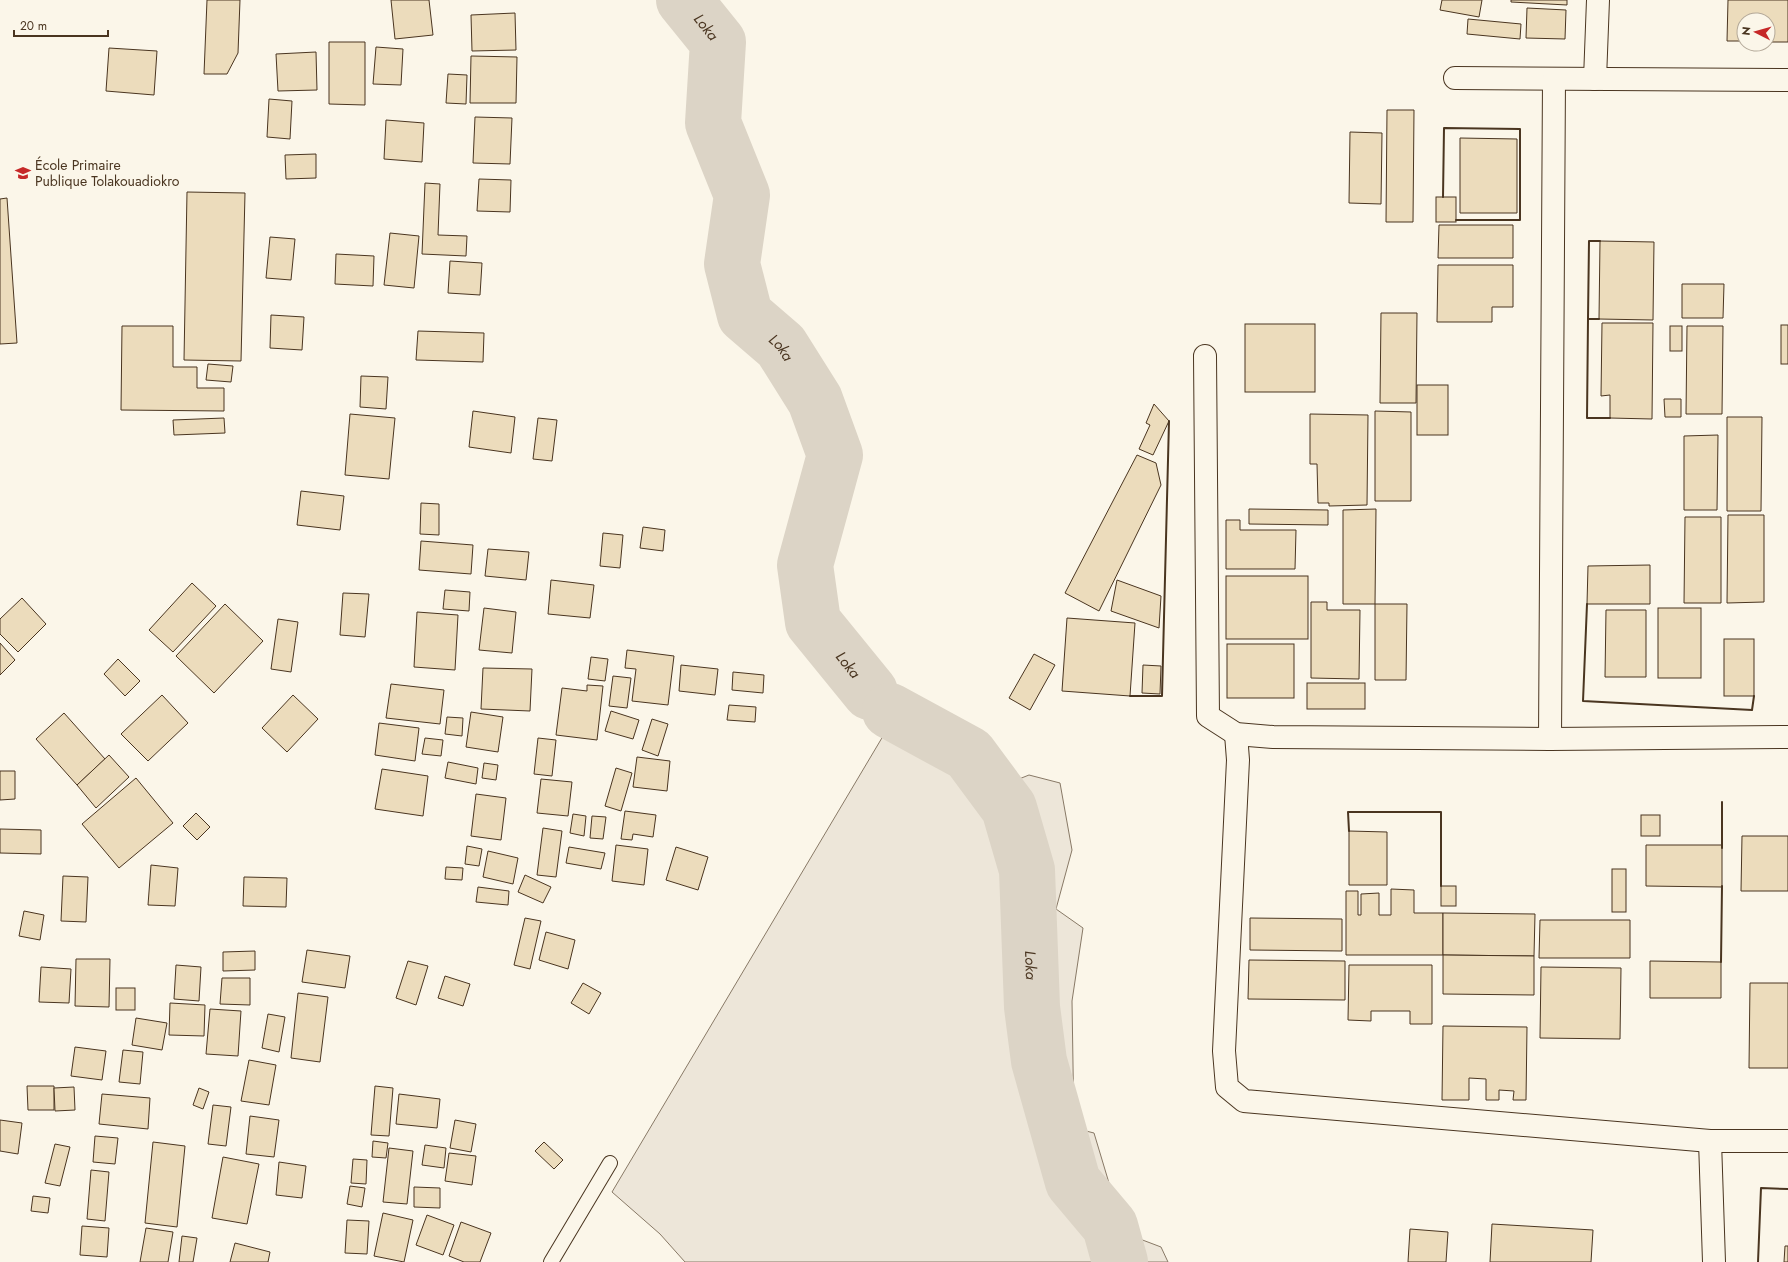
<svg xmlns="http://www.w3.org/2000/svg" width="1788" height="1262" viewBox="0 0 1788 1262" font-family="Jost,sans-serif">
<style>
.green{fill:#ede6d9;stroke:#887966}
.lines{fill:none;stroke-linecap:round;stroke-linejoin:round}
.river{stroke:#dcd4c6;stroke-width:56}
.building{fill:#ecdcbc;stroke:#4a3520}
.service-casing{stroke:#4a3520;stroke-width:16}
.minor-casing{stroke:#4a3520;stroke-width:24}
.service{stroke:#fbf6e9;stroke-width:14}
.minor{stroke:#fbf6e9;stroke-width:22}
.wall{stroke:#4a3520;stroke-width:2}
.labels{text-anchor:middle;dominant-baseline:central;stroke-width:3;stroke-linejoin:round;paint-order:stroke}
.poi-label{font-size:14px;fill:#4a3520;stroke:#fbf6e9;text-anchor:start}
.water-label{font-size:15px;font-style:italic;fill:#4a3520;stroke:#fbf6e9}
</style>
<rect width="100%" height="100%" fill="#fbf6e9"/>
<path class="green" d="M889,726L938,752L994,789L1029,775L1060,783L1072,850L1056,909L1083,928L1072,1001L1074,1128L1094,1133L1124,1233L1161,1247L1168,1262H685L660,1234L612,1192Z"/>
<g class="lines">
<g class="river">
<path id="s1" d="M684,0L718,42L713,123L742,195L732,264L745,315L781,346L815,400L835,455L805,565L813,622L870,692"/>
<path id="s2" d="M890,711L969,754L1009,808L1027,870L1032,1007L1039,1061L1073,1182L1110,1226L1120,1262"/>
</g>
</g>
<g class="building">
<path d="M207,0H240L238,53L227,74H204Z"/>
<path d="M391,0H429L433,35L395,39Z"/>
<path d="M1442,0H1482L1479,17L1440,10Z"/>
<path d="M1511,0H1567V5L1511,2Z"/>
<path d="M1728,0H1788V42H1768V20H1744V41H1727Z"/>
<path d="M1527,8L1566,10L1565,39L1526,38Z"/>
<path d="M515,13L516,50L472,51L471,15Z"/>
<path d="M1468,19L1521,24L1520,39L1467,34Z"/>
<path d="M329,42H365V105L329,104Z"/>
<path d="M376,47L403,49L401,85L373,84Z"/>
<path d="M109,48L157,51L154,95L106,91Z"/>
<path d="M316,52L317,90L278,91L276,54Z"/>
<path d="M471,56L517,57L516,103H470Z"/>
<path d="M448,74L467,75L466,104L446,103Z"/>
<path d="M269,99L292,101L290,139L267,137Z"/>
<path d="M1387,110H1414L1413,222H1386Z"/>
<path d="M475,117L512,118L510,164L473,163Z"/>
<path d="M386,120L424,123L422,162L384,159Z"/>
<path d="M1350,132L1382,133L1381,204L1349,203Z"/>
<path d="M1460,138L1517,139V213H1460Z"/>
<path d="M316,154V178L286,179L285,155Z"/>
<path d="M479,179L511,180L510,212L477,211Z"/>
<path d="M425,183L440,184L438,235L467,236L466,256L422,254Z"/>
<path d="M187,192L245,193L241,361L184,360Z"/>
<rect x="1436" y="197" width="20" height="25"/>
<path d="M7,198L17,343L0,344V199Z"/>
<path d="M1439,225H1513V258H1438Z"/>
<path d="M390,233L419,236L414,288L384,285Z"/>
<path d="M270,237L295,239L291,280L266,278Z"/>
<path d="M1600,241L1654,242L1653,320L1599,319Z"/>
<path d="M336,254L374,256L373,286L335,284Z"/>
<path d="M450,261L482,263L480,295L448,293Z"/>
<path d="M1438,265H1513V307H1492V322H1437Z"/>
<path d="M1682,284H1724L1723,318H1682Z"/>
<path d="M1381,313H1417L1416,403H1380Z"/>
<path d="M271,315L304,317L302,350L270,348Z"/>
<path d="M1602,323H1653L1652,419L1610,418V395L1601,396Z"/>
<rect x="1245" y="324" width="70" height="68"/>
<rect x="1781" y="325" width="7" height="39"/>
<path d="M122,326H173V367H197V388H224V411L121,410Z"/>
<rect x="1670" y="326" width="12" height="25"/>
<path d="M1687,326H1723L1722,414H1686Z"/>
<path d="M418,331L484,333L483,362L416,360Z"/>
<path d="M208,364L233,366L231,382L206,380Z"/>
<path d="M361,376L388,377L386,409L360,407Z"/>
<rect x="1417" y="385" width="31" height="50"/>
<path d="M1664,399H1681V417H1665Z"/>
<path d="M1154,404L1169,421L1153,455L1139,449L1150,425L1146,423Z"/>
<path d="M473,411L515,417L511,453L469,447Z"/>
<path d="M1375,411L1411,412V501H1375Z"/>
<path d="M350,414L395,418L389,479L345,475Z"/>
<path d="M1310,414L1368,415L1367,505L1329,506V503H1318L1317,464H1310Z"/>
<path d="M1727,417H1762L1761,511H1727Z"/>
<path d="M224,418L225,433L174,435L173,420Z"/>
<path d="M538,418L557,420L552,461L533,459Z"/>
<path d="M1718,435L1717,510H1684V436Z"/>
<path d="M1137,455L1156,463L1161,485L1099,611L1065,593Z"/>
<path d="M301,491L344,496L340,530L297,525Z"/>
<path d="M421,503L439,504V535L420,534Z"/>
<path d="M1249,509L1328,510V525L1249,524Z"/>
<path d="M1376,509L1375,604H1343V510Z"/>
<path d="M1728,515H1764V602L1727,603Z"/>
<path d="M1685,517H1721V603H1684Z"/>
<path d="M1226,520H1240V530H1296L1295,569H1226Z"/>
<path d="M643,527L665,530L663,551L640,548Z"/>
<path d="M603,533L623,535L620,568L600,566Z"/>
<path d="M421,541L473,545L471,574L419,570Z"/>
<path d="M488,549L529,552L526,580L485,576Z"/>
<path d="M1650,565V604H1587L1588,566Z"/>
<rect x="1226" y="576" width="82" height="63"/>
<path d="M551,580L594,585L590,618L548,614Z"/>
<path d="M1117,580L1161,596L1159,628L1111,611Z"/>
<path d="M192,583L216,606L173,652L149,630Z"/>
<path d="M445,590L470,592L469,611L443,609Z"/>
<path d="M343,593L369,594L365,637L340,635Z"/>
<path d="M22,598L46,624L18,652L0,634V619Z"/>
<path d="M1311,602H1327V610H1360L1359,679L1311,678Z"/>
<path d="M225,604L263,641L214,693L176,656Z"/>
<path d="M1375,604H1407L1406,680H1375Z"/>
<path d="M484,608L516,612L512,653L479,650Z"/>
<rect x="1658" y="608" width="43" height="70"/>
<path d="M1606,610H1646V677H1605Z"/>
<path d="M417,612L458,615L455,670L414,667Z"/>
<path d="M1067,618L1135,623L1130,696L1062,691Z"/>
<path d="M278,619L298,622L291,672L271,669Z"/>
<rect x="1724" y="639" width="30" height="57"/>
<path d="M0,643L15,660L0,675Z"/>
<rect x="1227" y="644" width="67" height="54"/>
<path d="M627,650L674,656L668,705L632,701L636,669L625,668Z"/>
<path d="M1034,654L1055,665L1030,710L1009,698Z"/>
<path d="M591,657L608,659L605,681L588,679Z"/>
<path d="M118,659L140,681L125,696L104,674Z"/>
<path d="M681,665L718,669L715,695L679,691Z"/>
<path d="M1143,665L1161,666L1160,694L1142,693Z"/>
<path d="M483,668L532,669L530,711L481,709Z"/>
<path d="M733,672L764,675L763,693L732,690Z"/>
<path d="M613,676L631,678L627,708L609,706Z"/>
<rect x="1307" y="683" width="58" height="26"/>
<path d="M391,684L444,690L440,724L386,718Z"/>
<path d="M587,685L603,686L597,740L556,735L562,688L587,691Z"/>
<path d="M162,695L188,723L148,761L121,734Z"/>
<path d="M293,695L318,719L287,752L262,728Z"/>
<path d="M729,705L756,707L755,722L727,720Z"/>
<path d="M611,711L639,720L633,739L605,731Z"/>
<path d="M471,712L503,717L498,752L466,747Z"/>
<path d="M64,713L105,759L77,785L36,739Z"/>
<path d="M447,717L463,718L462,736L445,734Z"/>
<path d="M652,719L668,724L658,756L642,750Z"/>
<path d="M379,723L419,728L415,761L375,755Z"/>
<path d="M425,738L443,740L441,756L422,754Z"/>
<path d="M538,738L556,740L552,776L534,774Z"/>
<path d="M109,755L129,777L96,808L77,785Z"/>
<path d="M637,757L670,761L667,791L633,787Z"/>
<path d="M448,762L478,768L476,784L445,778Z"/>
<path d="M484,763L498,765L496,780L482,778Z"/>
<path d="M616,768L632,773L621,811L605,806Z"/>
<path d="M382,769L428,776L423,816L375,809Z"/>
<path d="M0,771H15V799L0,800Z"/>
<path d="M136,778L173,823L119,868L82,824Z"/>
<path d="M541,779L572,782L568,816L537,813Z"/>
<path d="M476,794L506,798L501,840L471,836Z"/>
<path d="M625,811L656,815L653,837L633,834L632,840L621,839Z"/>
<path d="M196,813L210,827L197,840L183,826Z"/>
<path d="M573,814L586,816L584,836L570,833Z"/>
<rect x="1641" y="815" width="19" height="21"/>
<path d="M592,816L606,817L603,839L590,838Z"/>
<path d="M543,828L562,831L556,877L537,875Z"/>
<path d="M0,829L41,830V854L0,853Z"/>
<path d="M1349,831L1387,832V885H1349Z"/>
<path d="M1742,836H1788V891H1741Z"/>
<path d="M616,845L648,849L644,885L612,881Z"/>
<path d="M1646,845H1722V887L1646,886Z"/>
<path d="M467,846L482,849L479,866L465,864Z"/>
<path d="M569,847L605,853L601,869L566,863Z"/>
<path d="M676,847L708,857L698,890L666,880Z"/>
<path d="M488,851L518,858L513,884L483,877Z"/>
<path d="M151,865L178,868L175,906L148,905Z"/>
<path d="M446,867L463,868L462,880L445,879Z"/>
<rect x="1612" y="869" width="14" height="43"/>
<path d="M525,875L551,887L543,903L518,892Z"/>
<path d="M63,876L88,877L86,922L61,921Z"/>
<path d="M244,877L287,878L286,907L243,906Z"/>
<rect x="1441" y="886" width="15" height="20"/>
<path d="M478,887L509,891L508,905L476,902Z"/>
<path d="M1391,889L1414,890V913H1443V955H1346V891H1358V915H1361V894L1379,893V915H1391Z"/>
<path d="M24,911L44,915L40,940L19,936Z"/>
<path d="M1443,913L1535,914L1534,956L1443,955Z"/>
<path d="M525,918L541,921L530,969L514,965Z"/>
<path d="M1250,918L1342,919V951L1250,950Z"/>
<path d="M1540,920H1630V958H1539Z"/>
<path d="M546,932L575,940L568,969L539,960Z"/>
<path d="M307,950L350,956L345,988L302,982Z"/>
<path d="M255,951V970L223,971V952Z"/>
<path d="M1443,955L1534,956V995L1443,994Z"/>
<path d="M76,959H110L109,1007L75,1006Z"/>
<path d="M1249,960L1345,961V1000L1248,999Z"/>
<path d="M408,961L428,966L416,1005L396,998Z"/>
<path d="M1650,961L1721,962V998H1650Z"/>
<path d="M176,965L201,967L199,1001L174,999Z"/>
<path d="M1349,965H1432V1024H1410V1011H1371V1021L1348,1020Z"/>
<path d="M41,967L71,969L69,1003L39,1002Z"/>
<path d="M1541,967L1621,968L1620,1039L1540,1038Z"/>
<path d="M445,976L470,984L463,1006L438,998Z"/>
<path d="M222,978H250V1005L220,1004Z"/>
<path d="M583,983L601,993L589,1014L571,1003Z"/>
<path d="M1750,983H1788V1068H1749Z"/>
<rect x="116" y="988" width="19" height="22"/>
<path d="M298,993L328,997L320,1062L291,1058Z"/>
<path d="M170,1003L205,1005L204,1036L169,1035Z"/>
<path d="M210,1009L241,1011L238,1056L206,1054Z"/>
<path d="M268,1014L285,1017L279,1052L262,1048Z"/>
<path d="M136,1018L167,1023L162,1050L132,1045Z"/>
<path d="M1443,1026L1527,1027L1526,1100H1513L1514,1091L1499,1090V1100H1486V1079L1469,1078V1100H1442Z"/>
<path d="M75,1047L106,1051L102,1080L71,1076Z"/>
<path d="M123,1050L143,1052L140,1084L119,1082Z"/>
<path d="M249,1060L276,1065L269,1105L241,1101Z"/>
<path d="M27,1086H54V1110H28Z"/>
<path d="M375,1086L393,1088L389,1136L371,1135Z"/>
<path d="M74,1087L75,1110L55,1111L54,1088Z"/>
<path d="M199,1088L209,1092L203,1109L193,1105Z"/>
<path d="M102,1094L150,1098L148,1129L99,1124Z"/>
<path d="M399,1094L440,1099L437,1128L396,1124Z"/>
<path d="M213,1105L231,1107L226,1146L208,1144Z"/>
<path d="M250,1116L279,1120L274,1157L246,1154Z"/>
<path d="M0,1120L22,1123L18,1154L0,1151Z"/>
<path d="M455,1120L476,1124L471,1152L450,1148Z"/>
<path d="M95,1136L118,1138L115,1164L93,1162Z"/>
<path d="M373,1141L388,1143L386,1158L372,1157Z"/>
<path d="M153,1142L185,1146L177,1227L145,1223Z"/>
<path d="M544,1142L563,1160L554,1169L535,1151Z"/>
<path d="M55,1144L70,1147L60,1186L45,1183Z"/>
<path d="M425,1145L446,1148L444,1168L422,1165Z"/>
<path d="M389,1148L413,1151L407,1204L383,1202Z"/>
<path d="M449,1153L476,1156L472,1185L445,1181Z"/>
<path d="M223,1157L259,1164L247,1224L212,1218Z"/>
<path d="M353,1159L367,1160L366,1184L351,1183Z"/>
<path d="M279,1162L306,1166L302,1198L276,1195Z"/>
<path d="M91,1170L109,1172L105,1221L87,1219Z"/>
<path d="M350,1186L365,1188L362,1207L347,1204Z"/>
<path d="M414,1187L440,1188V1208L414,1207Z"/>
<path d="M33,1196L50,1198L48,1213L31,1211Z"/>
<path d="M383,1213L413,1220L404,1262L374,1256Z"/>
<path d="M427,1215L454,1225L443,1255L416,1245Z"/>
<path d="M347,1220L369,1221L367,1254L345,1253Z"/>
<path d="M461,1222L491,1233L480,1262H464L449,1256Z"/>
<path d="M1492,1224L1593,1230L1591,1262H1490Z"/>
<path d="M82,1226L109,1228L107,1257L80,1255Z"/>
<path d="M146,1228L173,1232L168,1262H140Z"/>
<path d="M1410,1229L1448,1232L1446,1262H1408Z"/>
<path d="M182,1236L197,1238L193,1262H179Z"/>
<path d="M235,1243L270,1252L268,1262H230Z"/>
<path d="M1785,1246H1788V1262H1784Z"/>
</g>
<g class="lines">
<defs>
<path id="service" d="M551,1262L610,1163"/>
<g id="minor">
<path d="M1455,78L1788,80"/>
<path d="M1595,79L1598,0"/>
<path d="M1205,356L1208,716L1236,734L1273,737L1550,739L1788,737"/>
<path d="M1236,734L1238,760L1224,1051L1227,1087L1244,1101L1710,1141H1788"/>
<path d="M1550,739L1554,79"/>
<path d="M1710,1141L1714,1262"/>
</g>
</defs>
<use href="#service" class="service-casing"/>
<use href="#minor" class="minor-casing"/>
<use href="#service" class="service"/>
<use href="#minor" class="minor"/>
<g class="wall">
<path d="M1443,197L1444,128L1520,129V220H1456"/>
<path d="M1588,319L1589,241H1600"/>
<path d="M1599,319H1588L1587,418H1610"/>
<path d="M1587,604L1583,701L1752,710L1754,696"/>
<path d="M1130,696H1162L1169,421"/>
<path d="M1349,831L1348,812H1441V886"/>
<path d="M1722,848V802"/>
<path d="M1721,962L1722,886"/>
<path d="M1758,1262L1761,1188L1788,1189"/>
</g>
</g>
<defs>
<symbol id="school-bare" viewBox="-9 -9 18 18"><path d="M0-5L7-2L0 1L-7-2ZM-4 1L0 2.5L4 1V4Q0 6-4 4Z" fill="#c62828" stroke="#fbf6e9" stroke-width="2.5" paint-order="stroke"/></symbol>
</defs>
<g fill-rule="evenodd">
<use href="#school-bare" x="12" y="162" width="22" height="22"/>
</g>
<g class="labels">
<g class="poi-label">
<text x="35" y="165">École Primaire<tspan x="35" dy="16">Publique Tolakouadiokro</tspan></text>
</g>
<g class="water-label">
<text stroke="none"><textPath href="#s1" startOffset="35">Loka</textPath></text>
<text stroke="none"><textPath href="#s1" startOffset="384">Loka</textPath></text>
<text stroke="none"><textPath href="#s1" startOffset="732">Loka</textPath></text>
<text stroke="none"><textPath href="#s2" startOffset="317">Loka</textPath></text>
</g>
</g>
<g transform="translate(1756 32) rotate(276)"><circle r="19" fill="#fbf6e9" stroke="#b4a999"/>
<path d="M0-3L7 15L0 10L-7 15Z" fill="#c62828"/>
<text y="-6" font-size="11" font-weight="bold" text-anchor="middle" fill="#4a3520">N</text>
</g>
<path d="M14 30v6h94v-6" fill="none" stroke="#4a3520" stroke-width="2"/>
<text x="20" y="30" font-size="12" fill="#4a3520" stroke="#fbf6e9" stroke-width="3" paint-order="stroke">20 m</text>
</svg>
